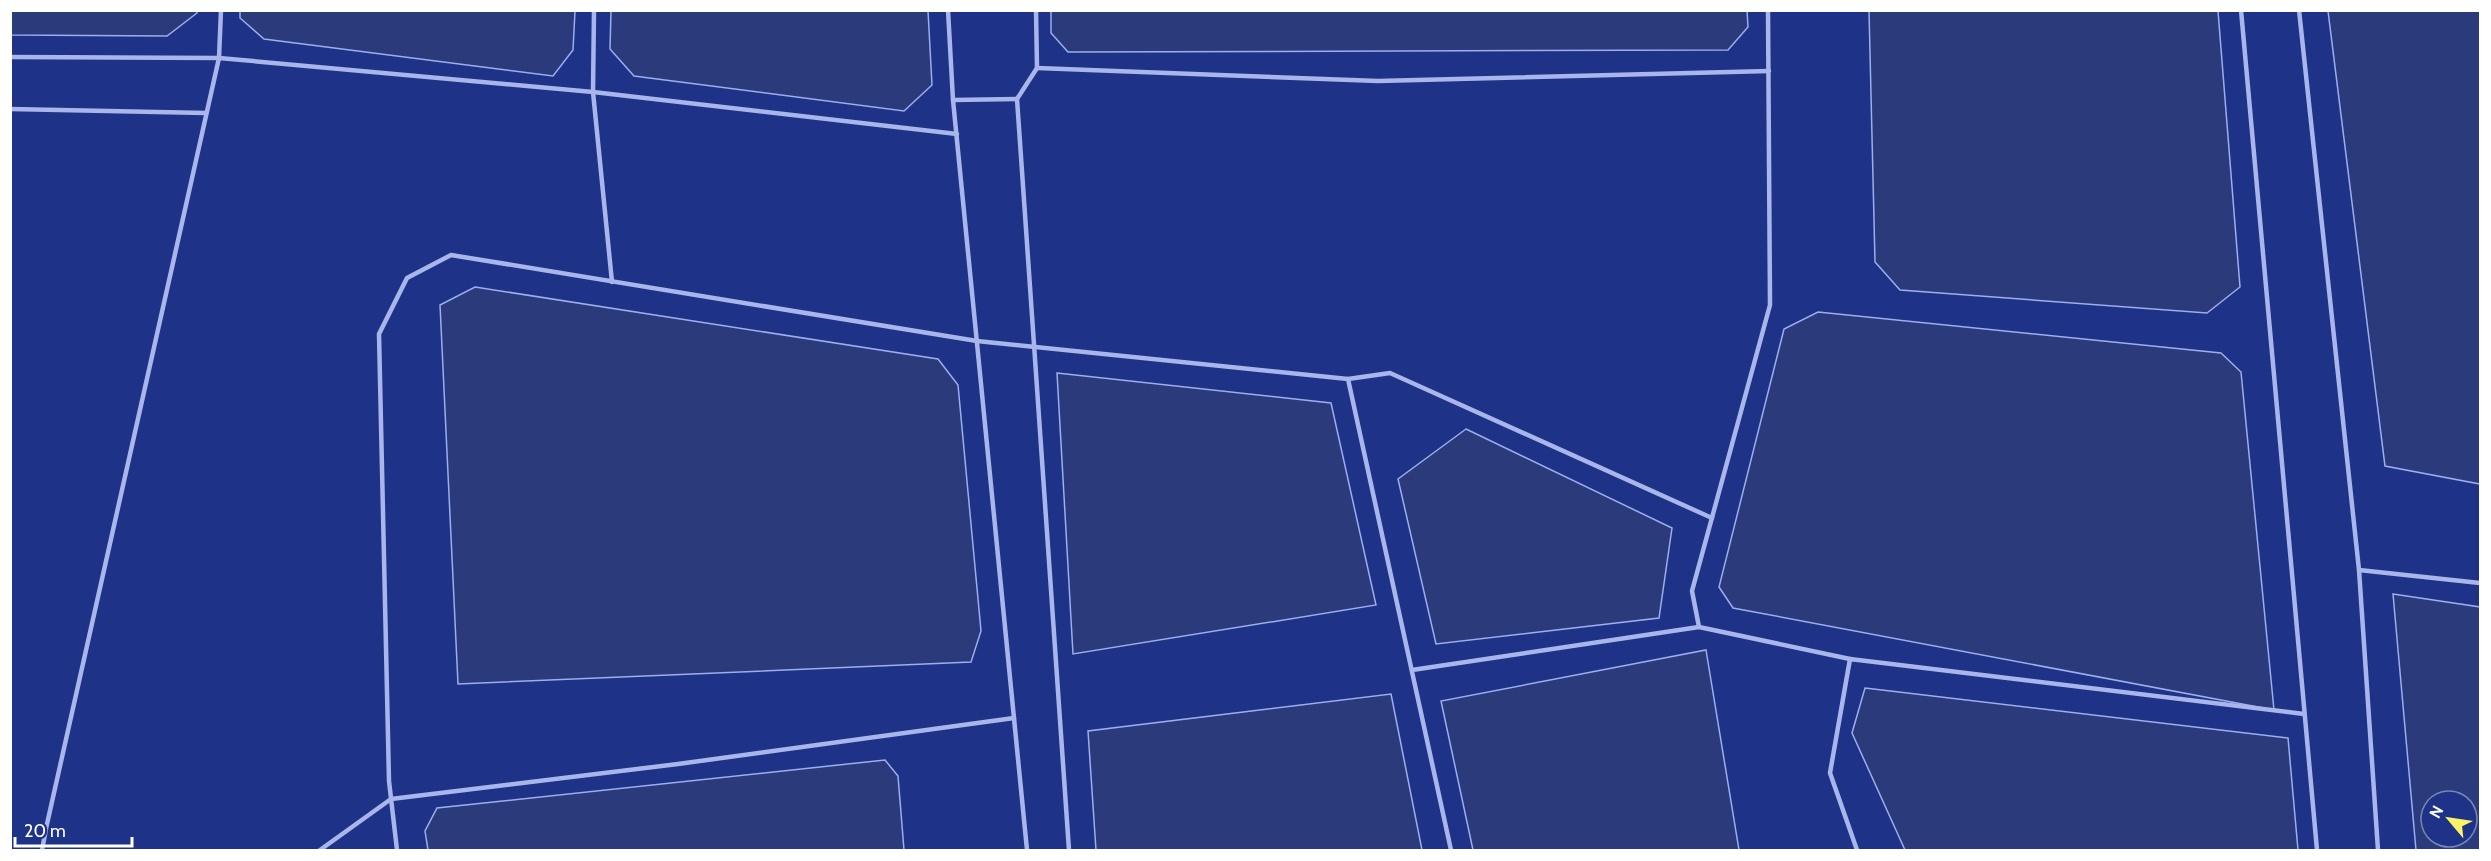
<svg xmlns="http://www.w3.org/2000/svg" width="2491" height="861" viewBox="0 0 2491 861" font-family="Cabin,sans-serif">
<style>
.water{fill:#2a3a7a;stroke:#9caeed;stroke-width:1.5;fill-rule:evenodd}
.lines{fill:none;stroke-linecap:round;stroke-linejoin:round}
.lane{stroke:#a8b6eb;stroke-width:4.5}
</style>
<rect width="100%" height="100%" fill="#1e3388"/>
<g class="water">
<path d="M11,10H197V13L167,36L11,35Z"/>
<path d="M240,11H575L573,50L553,76L264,39L240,18Z"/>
<path d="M611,11H928L932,85L904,111L634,76L610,49Z"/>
<path d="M1051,11L1747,10L1748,27L1728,50L1068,52L1051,33Z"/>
<path d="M1869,11H2218L2240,287L2207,313L1900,290L1875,262Z"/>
<path d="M2328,11H2480V484L2385,466Z"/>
<path d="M475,287L938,359L958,385L981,631L971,662L458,684L440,305Z"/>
<path d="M1818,312L2221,353L2241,372L2274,710L1733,608L1719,587L1784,329Z"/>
<path d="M1057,373L1331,403L1376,605L1073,654Z"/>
<path d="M1466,429L1672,528L1659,618L1436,644L1398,479Z"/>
<path d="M2393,594L2480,607V850H2416ZM2431,801H2467V837H2431Z"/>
<path d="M1706,650L1739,850H1473L1441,701Z"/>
<path d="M1865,688L2288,738L2298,850H1905L1852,733Z"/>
<path d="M1391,694L1422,850H1096L1088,731Z"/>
<path d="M885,760L898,776L904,850H428L425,831L437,808Z"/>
</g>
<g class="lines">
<g class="lane">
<path d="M594,10L593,92L612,282"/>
<path d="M948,10L953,100L1027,850"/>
<path d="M1036,10L1037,68L1017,99L1069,850"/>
<path d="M1768,10L1770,305L1692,591L1699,627L1850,659"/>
<path d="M2241,10L2317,850"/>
<path d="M2299,10L2359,570L2378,850"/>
<path d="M10,57L219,58L593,92L957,134"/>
<path d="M1037,68L1378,81L1769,71"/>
<path d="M953,100L1017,99"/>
<path d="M10,109L206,113"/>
<path d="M1348,379L1390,373L1712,518"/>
<path d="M2359,570L2480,583"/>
<path d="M1412,670L1699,627"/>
<path d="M42,850L47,824L219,58L221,10"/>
<path d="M320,850L391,799L678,764L1014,718"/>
<path d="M397,850L389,781L379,334L407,278L451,255L977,341L1348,379L1451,850"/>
<path d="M1857,850L1830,773L1850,659L2304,714"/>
</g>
</g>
<rect width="2491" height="861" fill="none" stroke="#ffffff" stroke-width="24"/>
<g transform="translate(2449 819) rotate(299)"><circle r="28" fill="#1e3388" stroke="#7885b8" stroke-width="1.5"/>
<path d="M0-4.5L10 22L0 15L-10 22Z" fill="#faf267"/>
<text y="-9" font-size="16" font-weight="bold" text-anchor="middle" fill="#ffffff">N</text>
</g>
<path d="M15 837v9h117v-9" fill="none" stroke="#ffffff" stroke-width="3"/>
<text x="24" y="837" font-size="18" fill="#ffffff" stroke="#1e3388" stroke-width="4.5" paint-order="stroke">20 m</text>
</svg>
